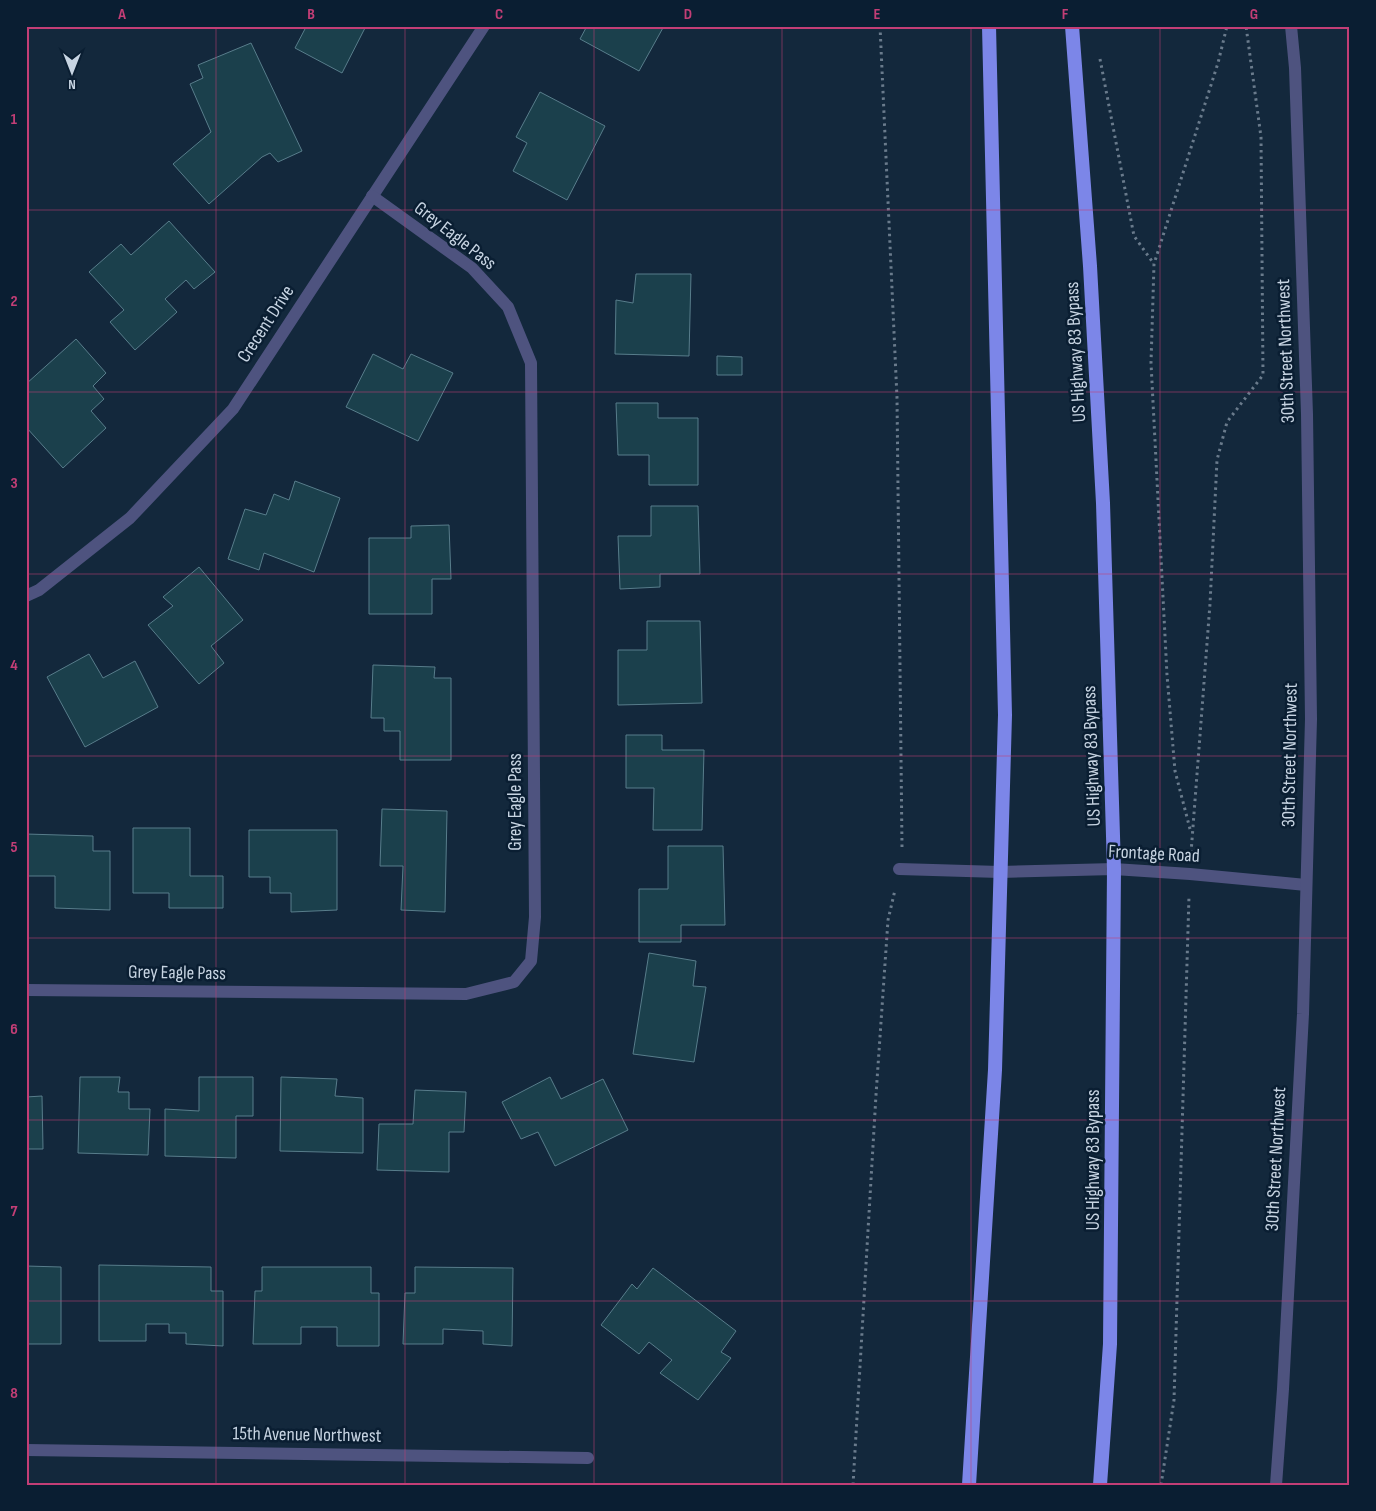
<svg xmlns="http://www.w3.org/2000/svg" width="1376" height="1511" viewBox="0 0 1376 1511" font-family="'Sofia Sans Condensed',sans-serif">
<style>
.building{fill:#1b404c;stroke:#587d8b}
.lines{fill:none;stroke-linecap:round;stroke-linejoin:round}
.path{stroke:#6a7b8c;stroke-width:3;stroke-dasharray:2.5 4;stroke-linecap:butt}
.service{stroke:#4e537f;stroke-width:12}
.minor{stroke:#4e537f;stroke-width:12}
.trunk{stroke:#7c86e8;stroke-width:14}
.grid{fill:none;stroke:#c33e76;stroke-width:1;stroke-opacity:0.55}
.labels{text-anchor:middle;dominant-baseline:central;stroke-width:5;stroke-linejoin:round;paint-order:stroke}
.street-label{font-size:19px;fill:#c7d4e2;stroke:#0a1e32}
.neatline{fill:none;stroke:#c33e76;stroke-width:2}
.grid-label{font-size:16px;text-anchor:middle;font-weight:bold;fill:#c33e76}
</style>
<rect width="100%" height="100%" fill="#13283c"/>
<g class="building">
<path d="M304,26H366L342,73L295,48L306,27Z"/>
<path d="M587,26H664L639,71L580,39Z"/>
<path d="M251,43L302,151L278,162L270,153L262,157L209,204L173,164L211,132L190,84L203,78L198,65Z"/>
<path d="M540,92L605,126L567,200L513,171L527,143L516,137Z"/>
<path d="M169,221L215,272L194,289L186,280L165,299L177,312L135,350L110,322L124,310L89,272L121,244L131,255Z"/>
<path d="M636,274H691L689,356L615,354L616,300L633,303Z"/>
<path d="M76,339L106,373L93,386L104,399L91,411L106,428L63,468L26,427V384Z"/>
<path d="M373,354L403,369L411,354L453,373L418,441L346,407Z"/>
<path d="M717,356L742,357V375H717Z"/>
<path d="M616,403H658V418H698V485H649V455H618Z"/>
<path d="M295,481L340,498L314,572L264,553L259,570L228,559L245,509L266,515L274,494L289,500Z"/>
<path d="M651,506H698L700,574H660V587L620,589L618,536H651Z"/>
<path d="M449,525L451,579H432V614H369V538H411V526Z"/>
<path d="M199,567L243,620L211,646L224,663L199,684L148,625L173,606L163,597Z"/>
<path d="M647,621H700L702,703L618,705V650H647Z"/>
<path d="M89,654L103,678L135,661L158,707L85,747L47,677Z"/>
<path d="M373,665L435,667L434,678H451V760H400V731H384V718H371Z"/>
<path d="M626,735H662V750H704L702,830H653L654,788H626Z"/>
<path d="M382,809L447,811L445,912L401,910L403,866H380Z"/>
<path d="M133,828H190V876H223V908H169V893H133Z"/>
<path d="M249,830H337V910L291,912V893H270V877H249Z"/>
<path d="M26,834L93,836V851H110V910L55,908V876H26Z"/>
<path d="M668,846H723L725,925H681V942H639V889H668Z"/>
<path d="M649,953L696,961L693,986L706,987L694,1062L633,1054Z"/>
<path d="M80,1077H120L118,1092H129V1109H150L148,1155L78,1153Z"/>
<path d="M199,1077H253V1116H236V1158L165,1156V1109L199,1111Z"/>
<path d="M281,1077L337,1079L335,1096L363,1098V1153L280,1151Z"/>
<path d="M550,1077L561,1099L603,1079L628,1130L555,1166L538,1132L521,1139L502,1102Z"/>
<path d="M415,1090L466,1092L464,1132H449V1172L377,1170L379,1124H413Z"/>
<path d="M42,1096L43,1149H26V1097Z"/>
<path d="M99,1265L211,1267V1291H223V1346L186,1344V1333H169V1324H146V1341H99Z"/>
<path d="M26,1266L61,1267V1344H26Z"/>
<path d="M262,1267H371V1293H379V1346H337V1327H301V1344H253L255,1291H262Z"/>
<path d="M415,1267L513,1268L512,1346L483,1344V1331L443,1329V1344H403L405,1293H415Z"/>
<path d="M653,1268L736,1331L721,1352L731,1358L698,1400L660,1373L672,1360L649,1342L639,1354L601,1325L632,1284L637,1289Z"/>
</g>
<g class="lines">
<g class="path">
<path d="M880,26L897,398L902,847"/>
<path d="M1100,59L1134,236L1154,264"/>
<path d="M1190,829L1175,771L1167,675L1151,363L1154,264L1218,63L1227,26"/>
<path d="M1191,853L1210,604L1217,460L1227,422L1263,375L1261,137L1246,26"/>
<path d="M853,1485L876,1095L888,920L895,890"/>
<path d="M1161,1485L1174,1400L1189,896"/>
</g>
<path class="service" d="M899,869L1000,872"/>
<g class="minor">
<path d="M26,596L39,590L130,518L233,409L484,26"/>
<path d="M1000,872L1114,869L1190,874L1306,885"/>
<path d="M26,990L466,994L514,982L531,961L535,917L531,363L508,307L472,268L372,196"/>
<path d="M26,1450L588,1458"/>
<path d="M1276,1485L1283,1389L1303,1014L1311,719L1307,414L1295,68L1291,26"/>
</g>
<g class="trunk">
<path d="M1072,26L1090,266L1103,503L1114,869L1110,1344L1100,1485"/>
<path d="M969,1485L995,1070L1005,715L989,26"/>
</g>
</g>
<path class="grid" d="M216,26V1485M405,26V1485M594,26V1485M782,26V1485M971,26V1485M1160,26V1485M26,210H1350M26,392H1350M26,574H1350M26,756H1350M26,938H1350M26,1120H1350M26,1301H1350"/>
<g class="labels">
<g class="street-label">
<text transform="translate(455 236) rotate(38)">Grey Eagle Pass</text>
<text transform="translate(266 324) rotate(-57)">Crecent Drive</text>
<text transform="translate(1286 351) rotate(-92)">30th Street Northwest</text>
<text transform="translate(1076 352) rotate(-93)">US Highway 83 Bypass</text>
<text transform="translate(1290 755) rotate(-89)">30th Street Northwest</text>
<text transform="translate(1092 756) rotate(-92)">US Highway 83 Bypass</text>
<text transform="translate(515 802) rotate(-90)">Grey Eagle Pass</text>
<text transform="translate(1154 854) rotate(3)">Frontage Road</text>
<text transform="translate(177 973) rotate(1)">Grey Eagle Pass</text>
<text transform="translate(1276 1159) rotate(-87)">30th Street Northwest</text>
<text transform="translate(1093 1160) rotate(-90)">US Highway 83 Bypass</text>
<text transform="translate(307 1435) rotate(1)">15th Avenue Northwest</text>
</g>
</g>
<rect width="1376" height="1511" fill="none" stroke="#0a1e32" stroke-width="55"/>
<g transform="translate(72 72) rotate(180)" stroke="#0a1e32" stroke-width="4" paint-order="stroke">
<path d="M0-4L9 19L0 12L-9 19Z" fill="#c7d4e2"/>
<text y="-8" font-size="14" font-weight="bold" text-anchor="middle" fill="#c7d4e2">N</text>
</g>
<rect x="28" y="28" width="1320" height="1456" class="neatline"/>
<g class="grid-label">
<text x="122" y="19">A</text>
<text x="311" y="19">B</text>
<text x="499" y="19">C</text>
<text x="688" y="19">D</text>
<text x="877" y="19">E</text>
<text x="1065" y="19">F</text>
<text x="1254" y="19">G</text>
<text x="14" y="124">1</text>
<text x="14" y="306">2</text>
<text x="14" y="488">3</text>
<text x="14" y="670">4</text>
<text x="14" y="852">5</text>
<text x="14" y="1034">6</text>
<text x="14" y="1216">7</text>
<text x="14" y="1398">8</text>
</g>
</svg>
